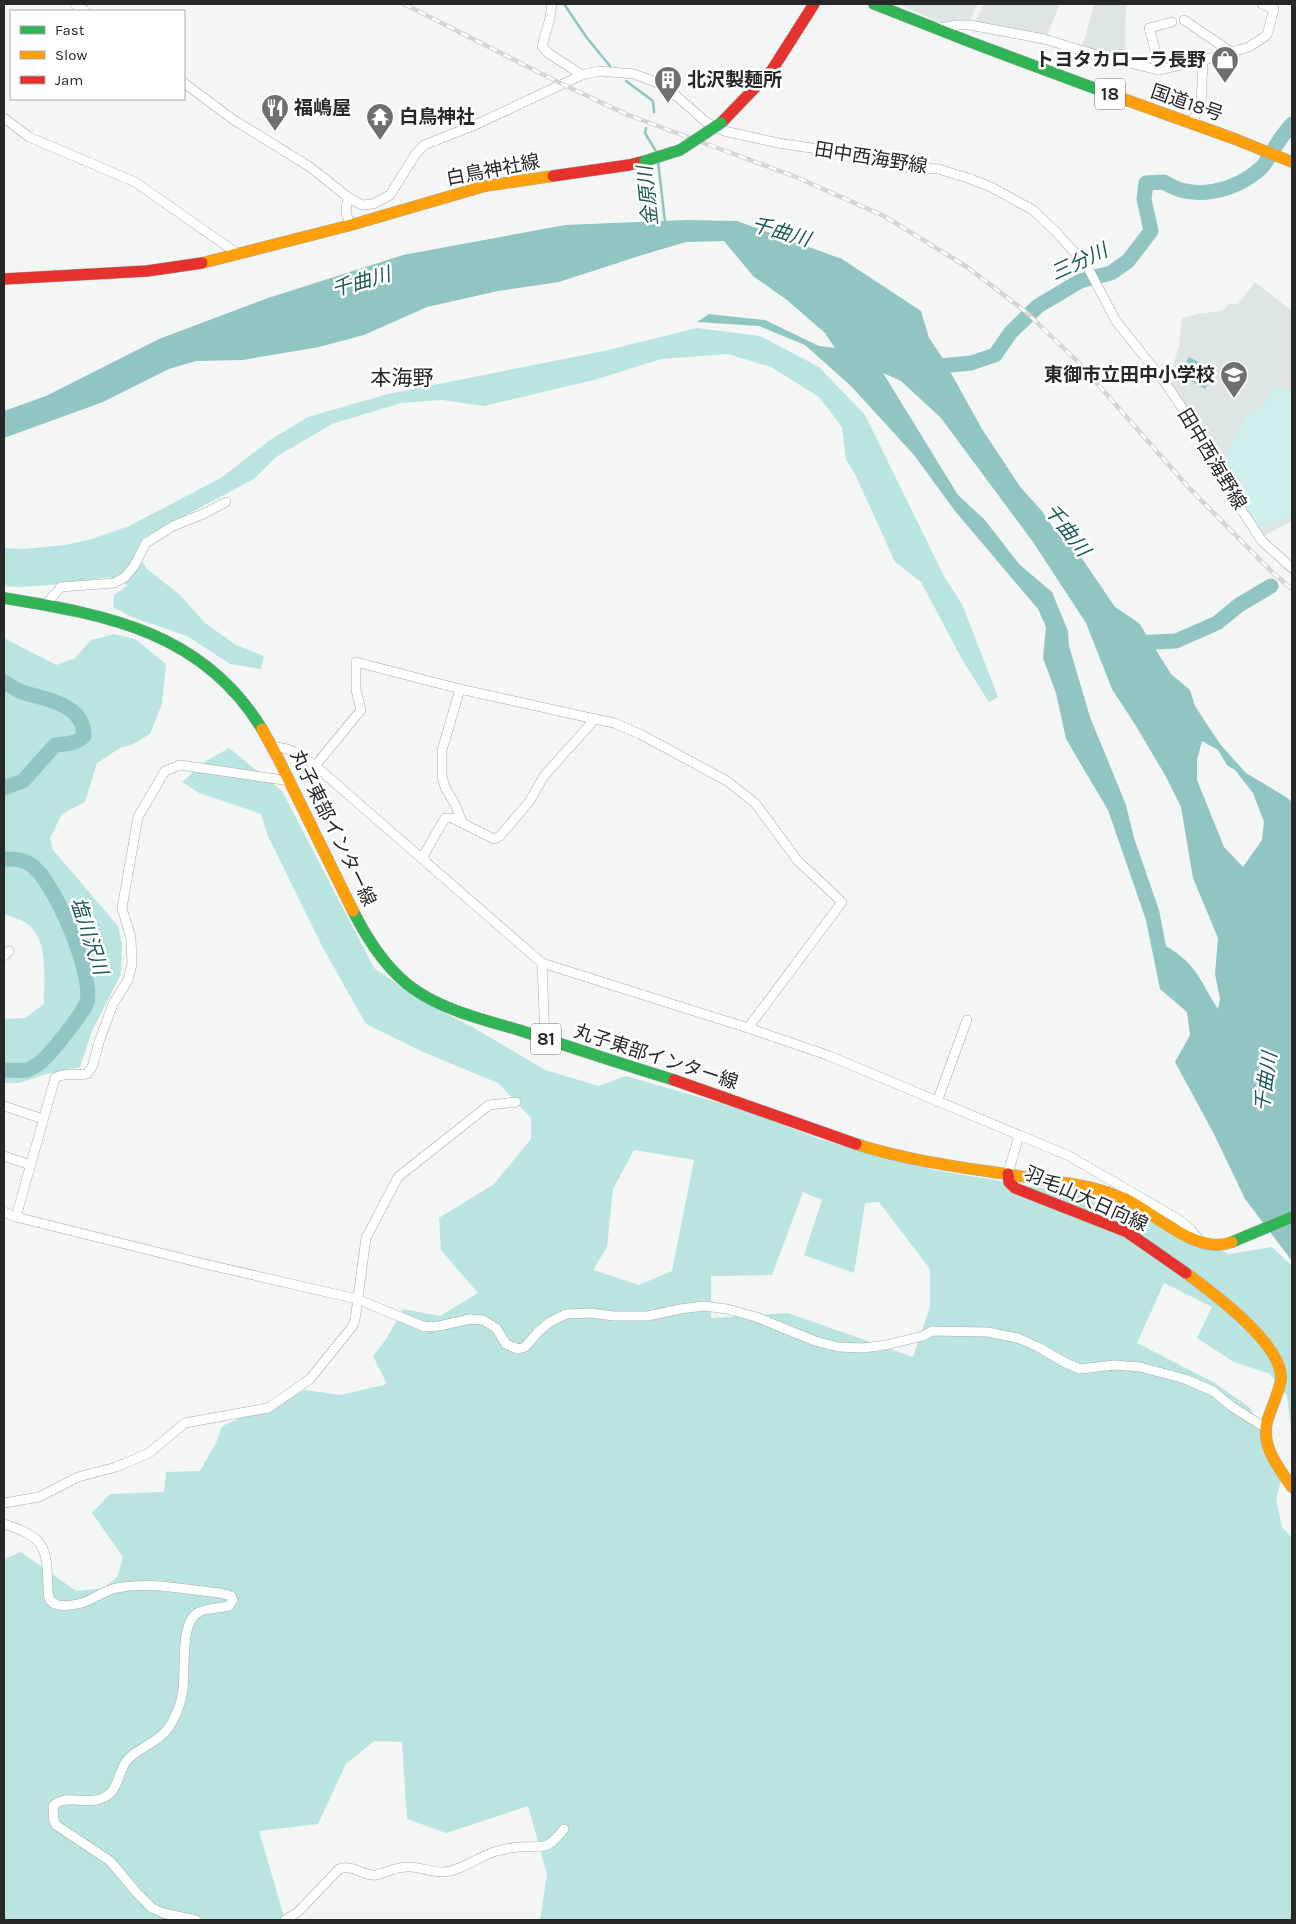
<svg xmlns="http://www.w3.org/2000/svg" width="1296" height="1924" viewBox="0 0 1296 1924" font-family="Karla,'Noto Sans JP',sans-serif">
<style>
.built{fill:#dee6e5}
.green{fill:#cfefec}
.forest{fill:#bae4e0;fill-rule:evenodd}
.water{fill:#91c5c1;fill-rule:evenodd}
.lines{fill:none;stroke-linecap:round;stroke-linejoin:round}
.stream{stroke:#91c5c1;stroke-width:2.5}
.river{stroke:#91c5c1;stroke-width:15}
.street-casing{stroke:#a9acab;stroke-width:10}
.fast-casing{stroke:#a9acab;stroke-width:12}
.slow-casing{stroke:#a9acab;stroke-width:12}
.jam-casing{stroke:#a9acab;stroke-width:12}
.street{stroke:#fdfefe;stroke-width:9}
.fast{stroke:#30b455;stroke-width:11}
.slow{stroke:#ff9f0a;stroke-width:11}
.jam{stroke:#e5322d;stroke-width:11}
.rail-casing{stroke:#d4d5d5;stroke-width:4.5}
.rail{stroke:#fff;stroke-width:2.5;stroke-dasharray:8;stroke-linecap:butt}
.fast-bridge-casing{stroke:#a9acab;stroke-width:12;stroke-linecap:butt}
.fast-bridge{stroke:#30b455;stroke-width:11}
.labels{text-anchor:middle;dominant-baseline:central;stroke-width:5;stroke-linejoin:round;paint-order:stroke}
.shield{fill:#fff;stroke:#676868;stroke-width:1}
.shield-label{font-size:18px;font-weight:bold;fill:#262828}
.poi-label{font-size:19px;font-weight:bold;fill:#262828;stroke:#fff;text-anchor:start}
.street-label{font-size:19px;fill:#262828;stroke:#fff}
.water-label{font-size:20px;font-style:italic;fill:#1c5a56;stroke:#fff}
.quarter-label{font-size:21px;fill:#262828;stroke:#fff}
</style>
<rect width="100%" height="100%" fill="#f3f6f5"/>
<g class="built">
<path d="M898,4H978L969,22L941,23Z"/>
<path d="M984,4H1060L1046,37L974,23Z"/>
<path d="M1094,4H1126L1125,58L1082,48Z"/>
<path d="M1255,282L1292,311V521L1267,534L1262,541L1163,380L1173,366L1179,346L1182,318L1202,313L1222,311L1229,304H1238Z"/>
</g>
<path class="green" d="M1271,388L1292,392V518L1290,516L1260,529L1220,467L1247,415L1254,411L1256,408L1263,407L1269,398Z"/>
<g class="forest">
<path d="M697,328L760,336L819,367L865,415L945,578L962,604L998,697L989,702L963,661L921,582L895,562L855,474L846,460L842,427L819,397L771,367L728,354L661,359L594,380L484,406L442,400L401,403L332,424L276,457L254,479L143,538L136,551L147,569L179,594L205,623L236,645L264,656L261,669L230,664L187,636L132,617L113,607L114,595L128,585L109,577L62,584L20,587L4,586V548L23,549L65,545L92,539L129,526L221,478L270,440L308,417L388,394L604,351Z"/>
<path d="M114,634L135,639L166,664L162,704L150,734L131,745L120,748L97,763L85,802L62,814L50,838L53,850L118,926L122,946L121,974L92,1031L80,1067L47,1074L19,1083H4V1019L25,1018L44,1004C44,979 49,938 26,923C20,919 11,917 4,914V638L56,665L75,658L91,640Z"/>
<path d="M229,748L282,791L374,968L422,1001L474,1028L545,1070L599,1086L626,1076L750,1112L822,1140L934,1170L1078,1194L1149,1218L1229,1254L1272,1247L1292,1266V1437L1287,1396L1270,1374L1234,1362L1197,1338L1212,1307L1164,1283L1137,1343L1215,1383L1250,1408L1282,1477L1276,1499L1282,1527L1292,1538V1920H540L547,1874L528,1806L446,1833L407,1819L402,1742L374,1741L346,1764L318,1824L259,1831L285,1920H4V1559L21,1552L76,1591L104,1588L117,1577L123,1557L92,1513L110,1494L164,1492L166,1472L200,1471L216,1443L222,1426L305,1390L341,1395L387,1384L373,1356L387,1338L403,1309L440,1316L478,1293L441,1250L439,1218L494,1184L531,1139V1118L498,1083L423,1052L366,1024L323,948L268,836L261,814L199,793L182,782L206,761ZM634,1150L694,1160L672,1271L639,1285L593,1270L607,1247L613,1189ZM803,1192L822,1200L804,1255L854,1273L865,1203L879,1202L930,1269V1307L913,1357L788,1313L711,1318V1276L772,1275Z"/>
</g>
<g class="water">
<path d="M687,220L737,221L842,259L921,311L929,338L942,357L982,429L1021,488L1042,511L1052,526L1072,544L1115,607L1139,623L1171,674L1190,690L1195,706L1220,744L1246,773L1286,797L1292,802V1261L1245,1199L1214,1134L1175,1062L1190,1035L1187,1012L1160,989L1146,920L1108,810L1066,739L1056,693L1043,658L1046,627L1038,609L955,511L914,455L851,386L805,345L759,326L697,322L709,314L765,320L819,346L835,348L825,333L787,300L753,276L724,241L686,242L639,256L559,282L498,291L427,307L364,335L319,347L243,360L196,361L169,369L103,402L4,438V411L46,396L159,339L268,298L403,255L565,225ZM883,373L901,381L941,418L1033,542L1086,623L1112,689L1136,726L1165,775L1181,807L1193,878L1218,938L1215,974L1220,999L1218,1009C1199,980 1198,965 1166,946L1159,910L1134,838L1126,805L1090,717L1069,646L1068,631L1052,592L1019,564L984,519L958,495ZM1202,741L1218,750L1227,765L1235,770L1253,793L1264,822L1262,840L1243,867L1224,847L1197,780V760Z"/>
<path d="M1189,357L1215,371L1205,389L1179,374Z"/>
</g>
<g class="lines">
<g class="stream">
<path d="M564,4L587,38L610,66"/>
<path d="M626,81L653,101L654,112"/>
<path d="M646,128L645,133L657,153"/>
<path d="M658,161L665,222"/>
</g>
<g class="river">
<path d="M930,367L971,363L995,355L1011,332L1038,306L1080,281L1111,273L1128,261L1151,231L1144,199L1146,183L1164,182C1193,202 1236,191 1261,168C1265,165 1268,157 1272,152C1278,142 1284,133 1292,124"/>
<path d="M1132,643L1176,641L1217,623L1239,605L1271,586"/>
<path d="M4,682C11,686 18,691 25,693C49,700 84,705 84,736C76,744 66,744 55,745L23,781L4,788"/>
<path d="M4,859C13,859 22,859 30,864C54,879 94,975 87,1002C84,1012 52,1052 43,1060C40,1063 32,1068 27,1070C20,1071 11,1070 4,1070"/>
</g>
<defs>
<g id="street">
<path d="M75,4L85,11"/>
<path d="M552,4L550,18L542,46L548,53L582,75"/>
<path d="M1184,20L1231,52"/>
<path d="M939,28L958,25H970L1044,39L1097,55L1158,70L1203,60L1249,47L1267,35L1274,9L1262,4"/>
<path d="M1158,70V60L1149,28L1172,22"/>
<path d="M184,83L234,120L310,167L349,198L362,205L373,204L390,195L415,155L424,145L475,125L582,75L599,71L634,74L658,83L672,92L706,122L724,131L778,143L844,153L904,167L938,169L968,178L991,187L1033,210L1056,232L1087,266L1116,321L1163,380L1189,418L1202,441L1210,462L1262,541L1292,568"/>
<path d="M4,118L29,137L135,182L238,254"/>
<path d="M1192,122L1201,104L1203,60"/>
<path d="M349,198C344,208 346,216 351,225"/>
<path d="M45,605L61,587L114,583L125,577L134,566L146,543L173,526L203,514L226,502"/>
<path d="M460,689L442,750V777L445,787L456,806L462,822"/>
<path d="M274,747C292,747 305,758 319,769L542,963L748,1028L827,1055L1019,1135L1069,1156L1121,1186L1178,1219L1191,1230L1200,1241"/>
<path d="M315,766L361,710L356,690V662L460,689L595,719"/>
<path d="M422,858L445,818H452L494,839L500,836L529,802L544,776L595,719L614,723L640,734L727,781L755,803L798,861L842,902L748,1028"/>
<path d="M4,956L9,951"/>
<path d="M542,963L545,1039"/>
<path d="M937,1102L967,1020"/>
<path d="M4,1106L43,1119"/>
<path d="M4,1156L30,1165"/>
<path d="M1008,1174L1019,1135"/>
<path d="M4,1212L16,1217L205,1264L357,1299L425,1327L439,1326L470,1319L483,1320L496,1328L506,1344L518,1349L525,1347L539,1331L550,1322L566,1314L590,1313L614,1316H648L680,1309L704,1306L727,1309L756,1317L815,1341L838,1347L863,1348L886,1345L923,1336L932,1331L987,1332L1018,1338L1038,1347L1066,1363L1080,1369L1114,1365L1140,1367L1185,1379L1213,1391L1231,1406L1266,1428"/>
<path d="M16,1217L55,1078C63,1072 77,1076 87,1074L93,1065L99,1042L113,1004L128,980L132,964L131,938L122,908L138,817L165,771L180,765L290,781"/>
<path d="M4,1503L39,1497L78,1477L116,1467L149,1453L185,1423L268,1408L310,1379L352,1327L355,1320L366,1238L398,1177L489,1105L516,1102"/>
<path d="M4,1524C45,1537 47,1547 48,1588C48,1593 48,1599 52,1602C59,1608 74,1605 82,1603C94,1599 105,1590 117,1588C149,1581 188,1590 220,1593L231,1596L233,1600L229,1606C220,1608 207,1608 199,1612C178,1622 187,1674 182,1695C180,1707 174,1720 167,1730C156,1744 133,1750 125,1763C117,1777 118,1793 100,1799C84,1805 66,1793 53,1806L54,1821L56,1825L110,1861L137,1893L152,1908L163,1913L196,1920"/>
<path d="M285,1920L298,1912L339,1869C355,1864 364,1877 376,1875C388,1872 397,1866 410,1867C421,1867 432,1873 444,1872C463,1870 479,1856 497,1851C505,1849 513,1847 520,1847C528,1846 540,1848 547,1845C554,1842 559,1835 564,1829"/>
</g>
<g id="fast">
<path d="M874,4L973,43L1118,97"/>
<path d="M4,598C108,615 203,632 262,729"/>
<path d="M353,911C367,938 383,964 407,984C438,1009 481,1019 519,1030C570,1047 622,1064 674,1080"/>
<path d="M1232,1242L1292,1217"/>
</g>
<g id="slow">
<path d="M1118,97L1235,139L1292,162"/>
<path d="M202,263L351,225L485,186L553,176"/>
<path d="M262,729L278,758L353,911"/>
<path d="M856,1144C914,1163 978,1169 1038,1179C1063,1183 1089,1185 1112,1194C1119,1197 1127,1199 1133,1203C1160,1218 1199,1255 1232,1242"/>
<path d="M1186,1273C1213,1293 1284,1345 1281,1380C1278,1395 1271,1408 1267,1422C1261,1447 1279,1468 1292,1487"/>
</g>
<g id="jam">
<path d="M721,123L772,70L814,4"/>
<path d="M553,176L629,165L645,161"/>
<path d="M4,279L147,271L202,263"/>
<path d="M674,1080L856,1144"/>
<path d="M1008,1174L1009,1182L1015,1188L1127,1232L1186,1273"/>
</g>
</defs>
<use href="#street" class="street-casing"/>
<use href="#fast" class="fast-casing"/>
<use href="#slow" class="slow-casing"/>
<use href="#jam" class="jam-casing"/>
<use href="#street" class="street"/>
<use href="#fast" class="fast"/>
<use href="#slow" class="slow"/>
<use href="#jam" class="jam"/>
<defs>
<path id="rail" d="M404,4L562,84L628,115L796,177L884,216L967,267L1026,312L1079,363L1190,489L1272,572L1292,589"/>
</defs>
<use href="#rail" class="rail-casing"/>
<use href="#rail" class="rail"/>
<defs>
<path id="fast-bridge" d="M645,161L680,150L721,123"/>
</defs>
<use href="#fast-bridge" class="fast-bridge-casing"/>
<use href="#fast-bridge" class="fast-bridge"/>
</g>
<defs>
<symbol id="shop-pin" viewBox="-11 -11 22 30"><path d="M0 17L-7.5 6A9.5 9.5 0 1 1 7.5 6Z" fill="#6e7070" stroke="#fff"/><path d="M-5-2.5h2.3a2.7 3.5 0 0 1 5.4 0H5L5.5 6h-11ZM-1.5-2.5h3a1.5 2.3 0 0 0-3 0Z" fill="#fff"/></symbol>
<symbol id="building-pin" viewBox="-11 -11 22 30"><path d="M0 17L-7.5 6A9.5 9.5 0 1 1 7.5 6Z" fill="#6e7070" stroke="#fff"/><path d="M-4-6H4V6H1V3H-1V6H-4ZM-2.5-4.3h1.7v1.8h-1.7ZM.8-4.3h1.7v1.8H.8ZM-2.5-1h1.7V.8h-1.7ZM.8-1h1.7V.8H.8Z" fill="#fff"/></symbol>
<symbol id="restaurant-pin" viewBox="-11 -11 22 30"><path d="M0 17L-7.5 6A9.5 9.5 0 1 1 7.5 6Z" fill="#6e7070" stroke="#fff"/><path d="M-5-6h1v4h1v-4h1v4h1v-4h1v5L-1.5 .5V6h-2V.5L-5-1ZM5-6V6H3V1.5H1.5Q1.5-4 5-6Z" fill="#fff"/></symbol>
<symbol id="temple-pin" viewBox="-11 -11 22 30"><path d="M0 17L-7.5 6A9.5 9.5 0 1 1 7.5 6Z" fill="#6e7070" stroke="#fff"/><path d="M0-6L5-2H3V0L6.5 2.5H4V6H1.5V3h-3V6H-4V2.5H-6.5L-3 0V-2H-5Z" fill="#fff"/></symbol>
<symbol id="school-pin" viewBox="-11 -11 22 30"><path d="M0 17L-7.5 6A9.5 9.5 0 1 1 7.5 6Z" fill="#6e7070" stroke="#fff"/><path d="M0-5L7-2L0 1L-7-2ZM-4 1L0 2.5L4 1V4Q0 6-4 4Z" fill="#fff"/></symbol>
</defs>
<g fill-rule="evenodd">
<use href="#shop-pin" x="1209" y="44" width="32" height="43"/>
<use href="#building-pin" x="652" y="64" width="32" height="43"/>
<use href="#restaurant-pin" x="259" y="92" width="32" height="43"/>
<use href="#temple-pin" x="364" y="101" width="32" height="43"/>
<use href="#school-pin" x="1218" y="359" width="32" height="43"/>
</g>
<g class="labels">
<g class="shield">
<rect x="1095" y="78.5" width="30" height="31" rx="4"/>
<rect x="531" y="1023.5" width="30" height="31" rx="4"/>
</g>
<g class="shield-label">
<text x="1110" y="94">18</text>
<text x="546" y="1039">81</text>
</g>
<g class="poi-label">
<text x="1206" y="60" text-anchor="end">トヨタカローラ長野</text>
<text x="687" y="80">北沢製麺所</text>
<text x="294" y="108">福嶋屋</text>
<text x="399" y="117">白鳥神社</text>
<text x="1215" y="375" text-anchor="end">東御市立田中小学校</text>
</g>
<g class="street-label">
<text transform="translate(1187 103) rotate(19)">国道18号</text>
<text transform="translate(871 158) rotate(9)">田中西海野線</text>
<text transform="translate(493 170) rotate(-11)">白鳥神社線</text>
<text transform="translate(1212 459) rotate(59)">田中西海野線</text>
<text transform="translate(333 828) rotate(64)">丸子東部インター線</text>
<text transform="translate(656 1057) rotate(18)">丸子東部インター線</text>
<text transform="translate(1086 1199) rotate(24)">羽毛山大日向線</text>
</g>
<g class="water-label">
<text transform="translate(648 196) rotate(-96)">金原川</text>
<text transform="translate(781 232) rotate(16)">千曲川</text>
<text transform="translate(1079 262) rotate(-25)">三分川</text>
<text transform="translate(361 282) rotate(-16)">千曲川</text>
<text transform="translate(1067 530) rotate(52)">千曲川</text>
<text transform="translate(89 936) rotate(72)">塩川沢川</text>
<text transform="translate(1266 1082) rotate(-82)">千曲川</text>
</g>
<g class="quarter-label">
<text x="402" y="378">本海野</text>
</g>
</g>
<rect width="1296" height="1924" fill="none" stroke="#262828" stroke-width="10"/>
<rect x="10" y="10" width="175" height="90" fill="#ffffff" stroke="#a8a9a9"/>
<rect x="20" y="26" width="25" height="8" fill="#30b455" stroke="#a8a9a9"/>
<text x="55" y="35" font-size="15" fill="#262828">Fast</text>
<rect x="20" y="51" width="25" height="8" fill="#ff9f0a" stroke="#a8a9a9"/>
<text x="55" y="60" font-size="15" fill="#262828">Slow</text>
<rect x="20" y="76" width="25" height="8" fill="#e5322d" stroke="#a8a9a9"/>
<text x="55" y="85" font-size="15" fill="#262828">Jam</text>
</svg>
